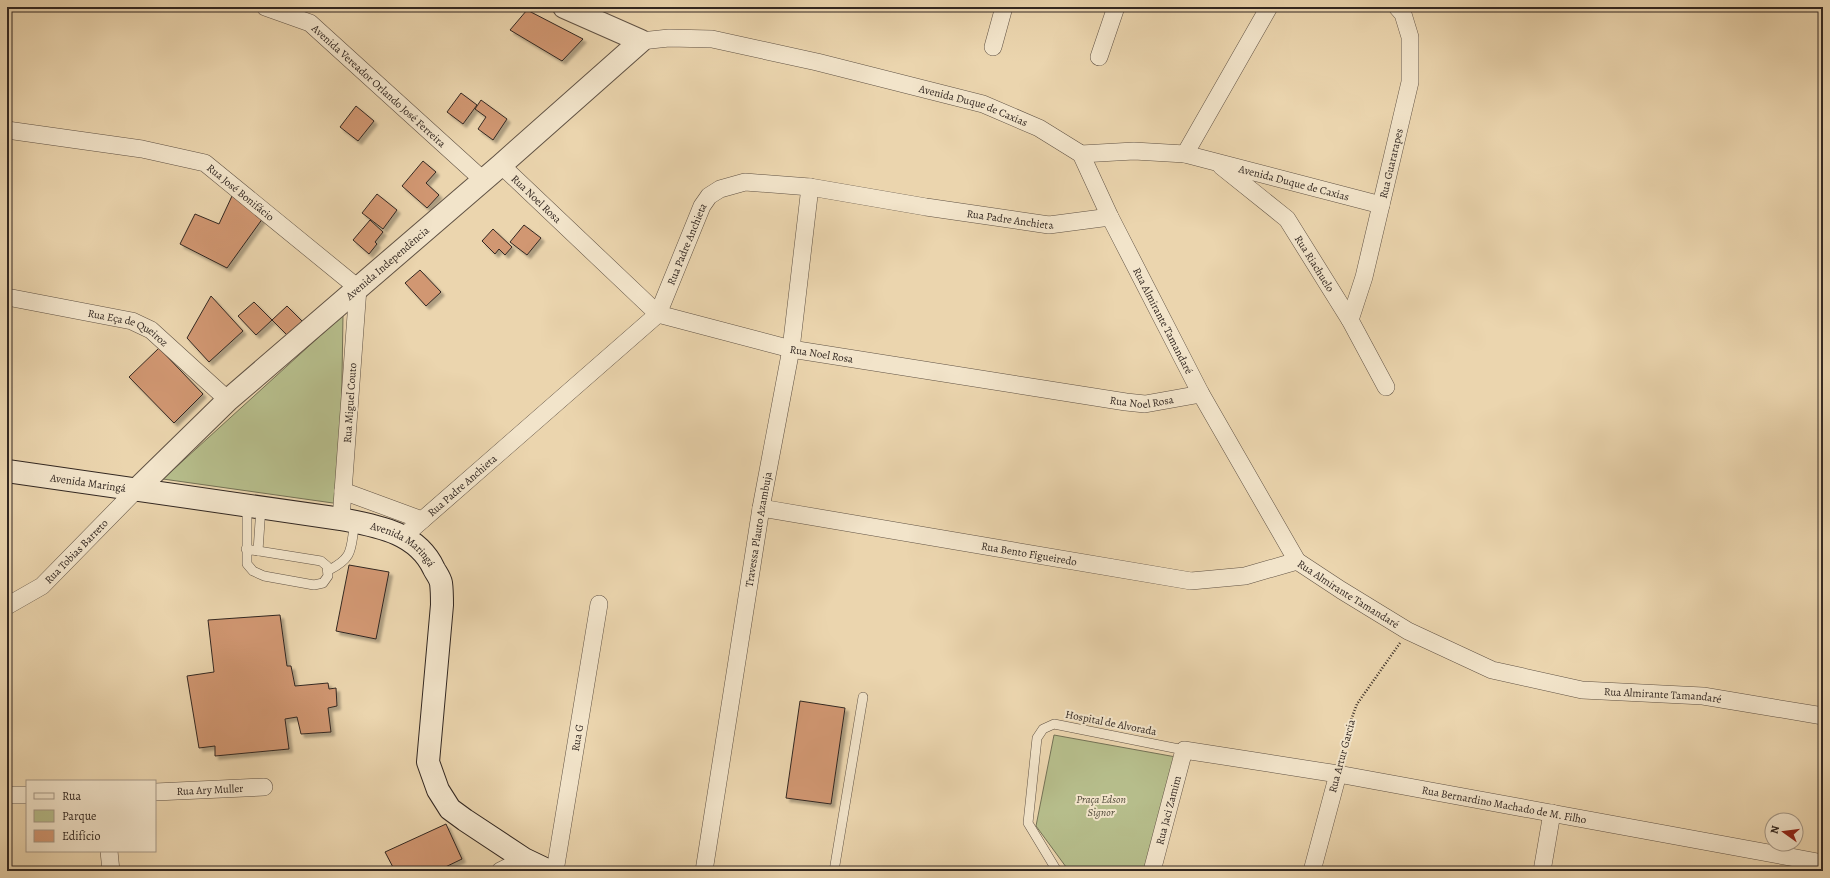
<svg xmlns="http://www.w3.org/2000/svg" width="1830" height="878" viewBox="0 0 1830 878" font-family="Alegreya,serif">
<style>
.green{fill:#b6bd8b;stroke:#747256}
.building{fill:#d19772;stroke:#322721;filter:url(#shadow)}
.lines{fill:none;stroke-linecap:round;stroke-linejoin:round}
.service-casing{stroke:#605244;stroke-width:10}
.minor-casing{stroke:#605244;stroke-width:18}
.tertiary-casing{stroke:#605244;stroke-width:24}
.secondary-casing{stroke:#322721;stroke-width:24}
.path{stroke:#322721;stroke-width:2.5;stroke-dasharray:1 2;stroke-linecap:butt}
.service{stroke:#f2e4ca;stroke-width:9}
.minor{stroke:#f2e4ca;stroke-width:17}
.tertiary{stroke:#f2e4ca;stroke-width:22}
.secondary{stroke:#f2e4ca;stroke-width:22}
.labels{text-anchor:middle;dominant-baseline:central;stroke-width:4;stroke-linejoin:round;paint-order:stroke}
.street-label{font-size:11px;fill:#322721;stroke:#f2e4ca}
.park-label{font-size:11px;font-style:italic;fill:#534c3c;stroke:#f2e4ca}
</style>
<defs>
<filter id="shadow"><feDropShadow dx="3.5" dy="3.5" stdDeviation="1" flood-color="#0004"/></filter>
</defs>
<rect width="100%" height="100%" fill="#ebd5ae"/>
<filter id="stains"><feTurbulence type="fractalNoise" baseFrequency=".005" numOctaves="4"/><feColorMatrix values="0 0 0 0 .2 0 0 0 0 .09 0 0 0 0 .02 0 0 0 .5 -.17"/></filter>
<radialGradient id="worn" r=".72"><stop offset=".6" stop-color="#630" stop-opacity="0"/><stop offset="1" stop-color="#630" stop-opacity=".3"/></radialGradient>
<g class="green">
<path d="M343,315L340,504L163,479Z"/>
<path d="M1054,735L1176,757L1146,871H1069L1036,826Z"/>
</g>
<g class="building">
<path d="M527,10L583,39L562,61L510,30Z"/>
<path d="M461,93L477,105L463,124L447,112Z"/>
<path d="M481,100L507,119L493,140L478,129L486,117L475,109Z"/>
<path d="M356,106L374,121L358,141L340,127Z"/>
<path d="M423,161L436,172L426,183L439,195L427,208L402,186Z"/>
<path d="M377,194L397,210L383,229L362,213Z"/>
<path d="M232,196L263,218L227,268L180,244L195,214L219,224Z"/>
<path d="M370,220L383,232L375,242L377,244L369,254L353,240Z"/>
<path d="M524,225L541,238L527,255L510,242Z"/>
<path d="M493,229L512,247L505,255L499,249L495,254L482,241Z"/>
<path d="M420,270L441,292L426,306L405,283Z"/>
<path d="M211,296L243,331L209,362L187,338Z"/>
<path d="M254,302L272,320L256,335L238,316Z"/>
<path d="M287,306L303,322L288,336L272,320Z"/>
<path d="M159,348L203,394L174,423L129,377Z"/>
<path d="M349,565L389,572L376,639L336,631Z"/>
<path d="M280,615L287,666H291L295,686L328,683L329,689L336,688L337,706L328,708L331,732L301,734L297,717L285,719L289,749L215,756V746L199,748L187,676L214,672L208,620Z"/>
<path d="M800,701L845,708L831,804L786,798Z"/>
<path d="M446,824L462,859L437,871H395L385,852Z"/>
</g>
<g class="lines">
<defs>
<g id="service">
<path d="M246,549L321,561L327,566L328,576L323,583L314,585L264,576L253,571L247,564V505"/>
<path d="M258,551L261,507"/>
<path d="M329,570C355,557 350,548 355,522"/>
<path d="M834,871L863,697"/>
<path d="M1057,871L1028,823L1037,738L1043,729L1054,724L1184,750"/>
</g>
<g id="minor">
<path id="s1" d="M265,7L310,23L483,180"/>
<path id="s2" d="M641,41L669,38L712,39L817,62L983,104L1039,128L1081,154L1134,151L1185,154L1381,205"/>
<path d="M993,47L1004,7"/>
<path d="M1099,57L1116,7"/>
<path id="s3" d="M7,130L142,149L205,163L358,288L341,519"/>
<path id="s4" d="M1081,154L1110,217L1201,394L1297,561L1341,590L1408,631L1492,670L1582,690L1703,696L1823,716"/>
<path d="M1185,154L1269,7"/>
<path id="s5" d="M501,165L658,314L791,349L1126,402L1145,404L1201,394"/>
<path id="s6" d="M1221,166L1287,219L1350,320L1386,387"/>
<path id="s7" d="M7,297L132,321L151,330L228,400"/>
<path id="s8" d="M1350,320L1364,277L1410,82V37L1403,14L1397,7"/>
<path d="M343,491L422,520"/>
<path id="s9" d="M761,508L1191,581L1245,576L1297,561"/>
<path id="s10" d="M404,536L658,314L702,206L709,196L720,189L745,182L810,187L926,207L1049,225L1110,217"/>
<path id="s11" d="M7,606L42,586L138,488"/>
<path id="s12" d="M155,792L264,787"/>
<path d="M7,795H27"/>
<path d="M109,851L111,871"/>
<path d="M500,871L524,859"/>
<path id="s13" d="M555,871L599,604"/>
<path id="s14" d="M704,871L761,508L791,349L810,187"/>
<path id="s15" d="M1152,871L1184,750L1338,774L1823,863"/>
<path d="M1312,871L1338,774"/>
<path d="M1542,871L1552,813"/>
</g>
<g id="tertiary">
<path id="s16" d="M138,488L228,400L501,165L641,41L564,7"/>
</g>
<g id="secondary">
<path id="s17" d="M7,471L341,519C377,526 417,532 434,569C436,573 440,578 441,583C442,590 442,598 442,605L428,762L438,790L450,809L465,820L524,859L549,871"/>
</g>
</defs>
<use href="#service" class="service-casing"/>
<use href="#minor" class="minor-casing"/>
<use href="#tertiary" class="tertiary-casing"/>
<use href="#secondary" class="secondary-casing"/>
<path class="path" d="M1341,760L1348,728L1357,704L1400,643"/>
<use href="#service" class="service"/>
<use href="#minor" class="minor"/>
<use href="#tertiary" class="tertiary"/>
<use href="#secondary" class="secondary"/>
</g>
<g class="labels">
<g class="street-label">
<text stroke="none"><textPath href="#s1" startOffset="141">Avenida Vereador Orlando José Ferreira</textPath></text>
<text stroke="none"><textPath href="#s2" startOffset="341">Avenida Duque de Caxias</textPath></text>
<text stroke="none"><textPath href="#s8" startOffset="162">Rua Guararapes</textPath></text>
<text stroke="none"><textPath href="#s2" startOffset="677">Avenida Duque de Caxias</textPath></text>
<text stroke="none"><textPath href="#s3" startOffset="247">Rua José Bonifácio</textPath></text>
<text stroke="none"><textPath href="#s5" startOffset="49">Rua Noel Rosa</textPath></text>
<text stroke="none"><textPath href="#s10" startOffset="773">Rua Padre Anchieta</textPath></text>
<text stroke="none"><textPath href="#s10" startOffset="413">Rua Padre Anchieta</textPath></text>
<text stroke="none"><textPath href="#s16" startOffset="336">Avenida Independência</textPath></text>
<text stroke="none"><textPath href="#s6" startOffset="137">Rua Riachuelo</textPath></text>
<text stroke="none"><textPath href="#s4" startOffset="186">Rua Almirante Tamandaré</textPath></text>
<text stroke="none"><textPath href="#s7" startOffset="126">Rua Eça de Queiroz</textPath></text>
<text stroke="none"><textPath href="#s5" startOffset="385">Rua Noel Rosa</textPath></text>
<text stroke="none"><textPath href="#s5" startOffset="709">Rua Noel Rosa</textPath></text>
<text transform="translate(350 403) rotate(-86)">Rua Miguel Couto</text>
<text stroke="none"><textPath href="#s17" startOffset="82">Avenida Maringá</textPath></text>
<text stroke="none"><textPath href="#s10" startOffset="77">Rua Padre Anchieta</textPath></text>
<text stroke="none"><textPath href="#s14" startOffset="346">Travessa Plauto Azambuja</textPath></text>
<text stroke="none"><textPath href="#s17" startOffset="406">Avenida Maringá</textPath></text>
<text stroke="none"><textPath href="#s11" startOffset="89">Rua Tobias Barreto</textPath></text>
<text stroke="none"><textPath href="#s9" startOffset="272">Rua Bento Figueiredo</textPath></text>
<text stroke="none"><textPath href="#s4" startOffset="522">Rua Almirante Tamandaré</textPath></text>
<text stroke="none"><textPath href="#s4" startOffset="858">Rua Almirante Tamandaré</textPath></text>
<text transform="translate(1111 723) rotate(11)">Hospital de Alvorada</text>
<text stroke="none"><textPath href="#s13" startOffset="135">Rua G</textPath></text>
<text transform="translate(1342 756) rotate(-75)">Rua Artur Garcia</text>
<text stroke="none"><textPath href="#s12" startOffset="55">Rua Ary Muller</textPath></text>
<text stroke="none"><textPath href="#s15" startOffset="450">Rua Bernardino Machado de M. Filho</textPath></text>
<text stroke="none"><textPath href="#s15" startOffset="63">Rua Jaci Zamim</textPath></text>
</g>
<g class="park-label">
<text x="1101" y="799">Praça Edson<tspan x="1101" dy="13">Signor</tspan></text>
</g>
</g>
<rect width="1830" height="878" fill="none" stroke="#ebd5ae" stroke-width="24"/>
<rect x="8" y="8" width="1814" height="862" fill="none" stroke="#322721" stroke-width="2"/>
<rect x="12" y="12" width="1806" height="854" fill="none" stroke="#322721"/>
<rect x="26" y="780" width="130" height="72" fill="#f2e4ca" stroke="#a59886"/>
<rect x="34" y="793" width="20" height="6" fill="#f2e4ca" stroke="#a59886"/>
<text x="62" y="800" font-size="12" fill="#322721">Rua</text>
<rect x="34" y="810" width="20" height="12" fill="#b6bd8b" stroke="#a59886"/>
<text x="62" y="820" font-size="12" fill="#322721">Parque</text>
<rect x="34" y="830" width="20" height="12" fill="#d19772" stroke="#a59886"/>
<text x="62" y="840" font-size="12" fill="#322721">Edifício</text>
<g transform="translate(1784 832) rotate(284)"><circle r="19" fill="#f2e4ca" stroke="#a59886"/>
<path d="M0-3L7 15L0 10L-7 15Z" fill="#8f2418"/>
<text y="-6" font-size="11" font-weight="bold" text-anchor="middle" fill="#322721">N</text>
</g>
<rect width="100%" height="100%" filter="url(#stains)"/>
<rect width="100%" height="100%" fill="url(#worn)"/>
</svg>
